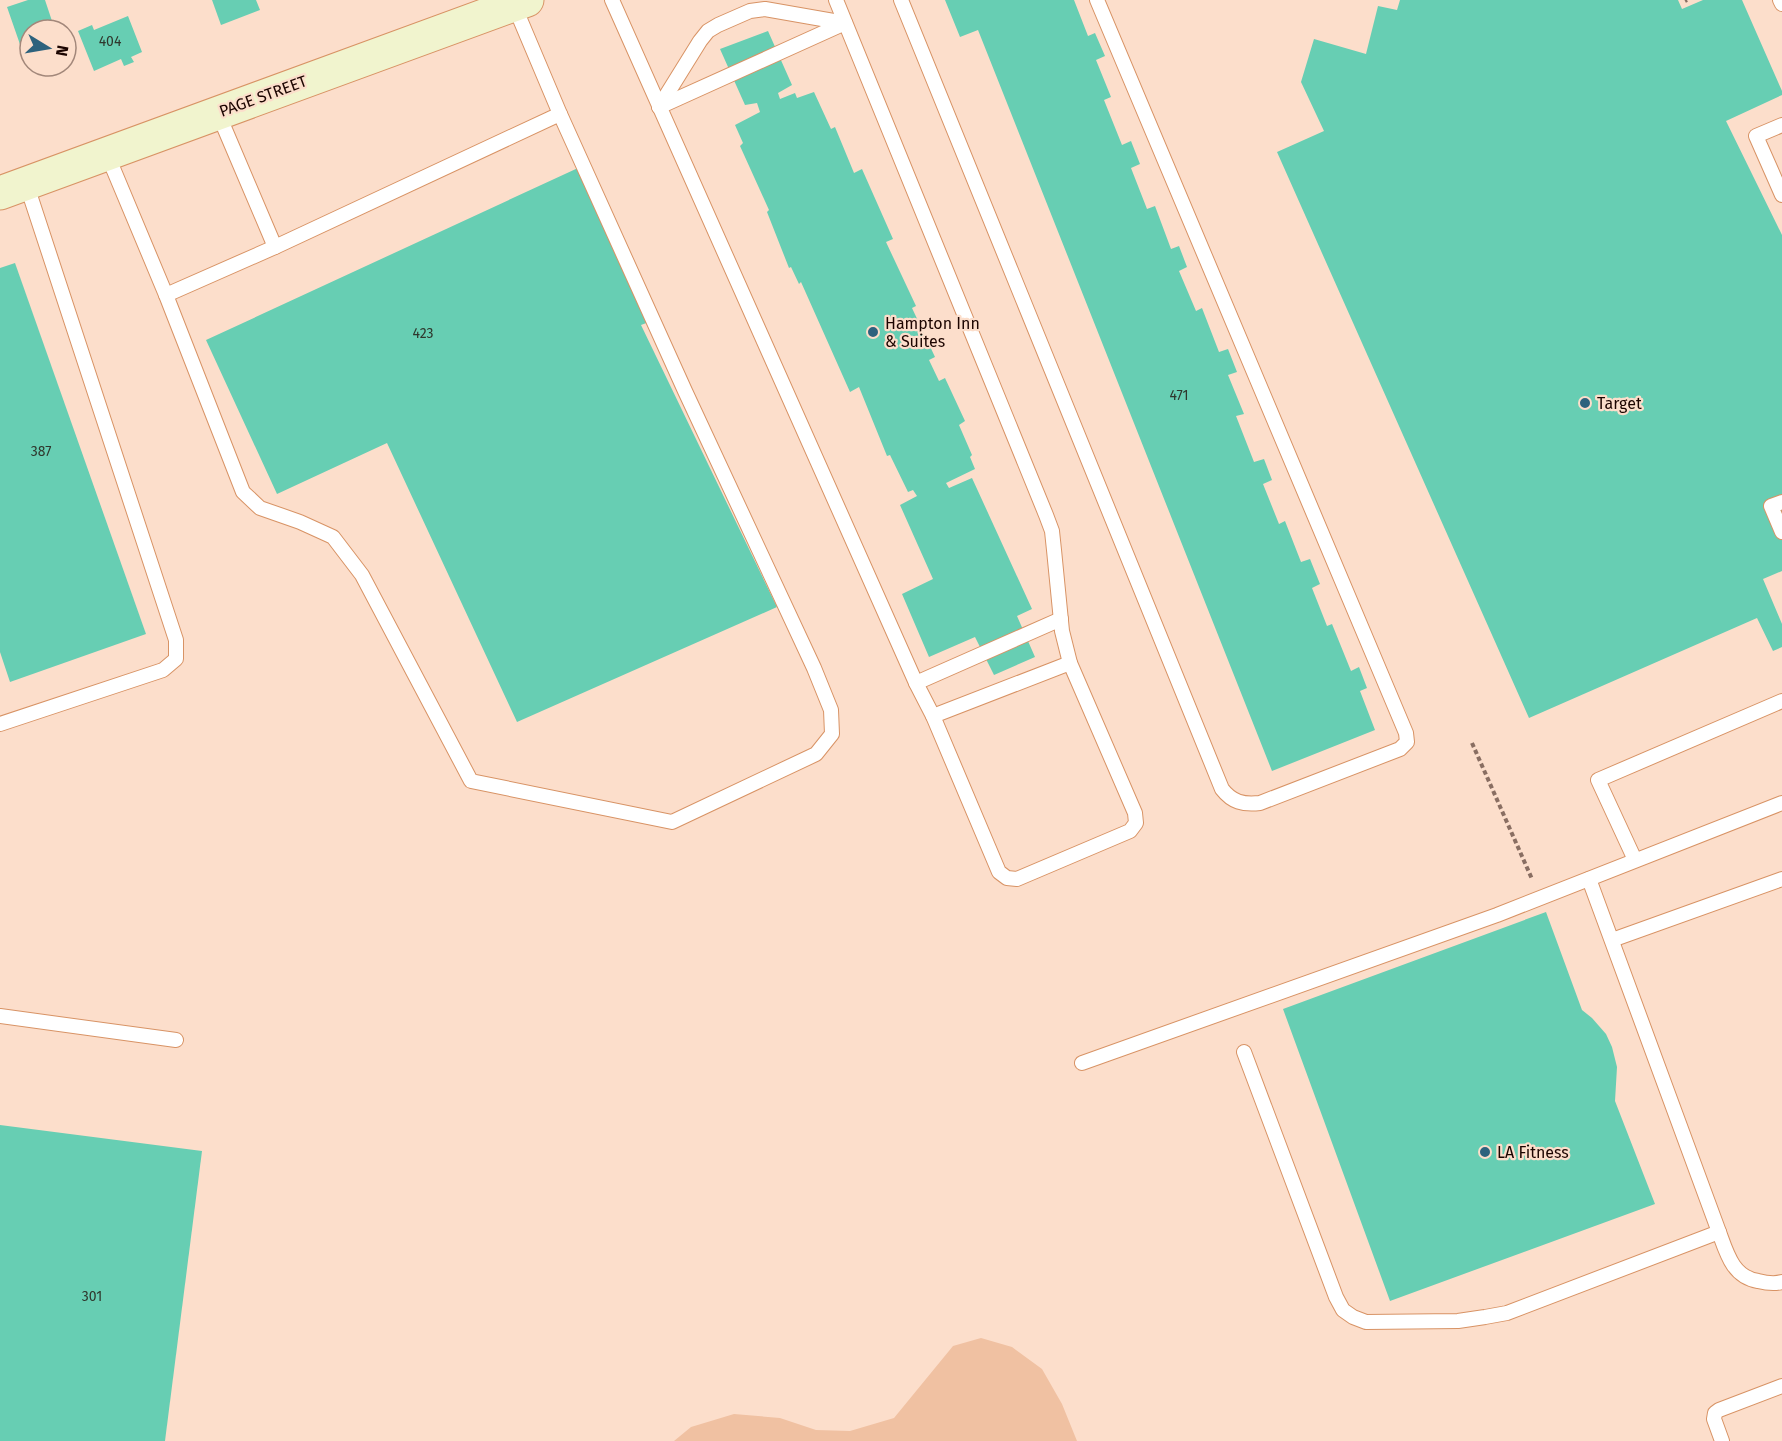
<svg xmlns="http://www.w3.org/2000/svg" width="1782" height="1441" viewBox="0 0 1782 1441" font-family="'Fira Sans',sans-serif">
<style>
.green{fill:#f0c1a2}
.building{fill:#67ceb3}
.lines{fill:none;stroke-linecap:round;stroke-linejoin:round}
.lane-casing{stroke:#d89365;stroke-width:16}
.secondary-casing{stroke:#d89365;stroke-width:35}
.path{stroke:#896e62;stroke-width:4;stroke-dasharray:4.5 3;stroke-linecap:butt}
.lane{stroke:#fff;stroke-width:14}
.secondary{stroke:#f1f4ce;stroke-width:33}
.poi-dot{fill:#2d627d;stroke:#fcdecb;stroke-width:2}
.labels{text-anchor:middle;dominant-baseline:central;stroke-width:4.5;stroke-linejoin:round;paint-order:stroke}
.number-label{font-size:14px;fill:#2f372d}
.street-label{font-size:16px;fill:#1c0500;stroke:#fcdecb}
.poi-label{font-size:16px;fill:#1c0500;stroke:#fcdecb;text-anchor:start}
</style>
<rect width="100%" height="100%" fill="#fcdecb"/>
<path class="green" d="M981,1338L1012,1347L1042,1369L1062,1404L1077,1441H674L691,1427L734,1414L780,1418L816,1430L850,1431L894,1418L953,1346Z"/>
<g class="building">
<path d="M28,0H45L55,30H30V50L23,53L7,7Z"/>
<path d="M212,0H256L260,10L221,25Z"/>
<path d="M945,0H1074L1088,36L1095,33L1105,56L1096,60L1111,97L1104,100L1122,145L1131,141L1140,164L1131,168L1147,209L1155,206L1171,249L1179,246L1187,267L1179,271L1196,311L1202,308L1219,352L1228,349L1237,372L1228,375L1244,414L1236,416L1254,462L1264,459L1272,480L1263,484L1279,524L1285,521L1301,562L1310,559L1320,584L1312,588L1327,626L1332,624L1351,671L1359,667L1367,688L1360,691L1375,730L1272,771L978,30L960,37Z"/>
<path d="M1400,0H1678L1682,9L1703,0H1742L1782,91V95L1726,121L1782,235V571L1763,579L1782,624V647L1773,651L1757,618L1529,718L1277,152L1324,131L1301,82L1314,39L1366,54L1378,6L1397,10Z"/>
<path d="M128,16L142,52L131,57L134,62L124,66L121,59L94,71L78,31L92,25L94,30Z"/>
<path d="M768,31L792,85L778,93L780,99L795,93L797,98L814,92L831,129L835,127L854,173L862,169L893,239L886,242L916,306L912,308L935,357L929,360L939,381L945,378L965,421L959,425L972,455L970,457L975,469L946,483L949,488L972,478L1032,609L1017,616L1035,657L994,675L975,637L929,657L902,594L933,579L900,505L917,496L913,490L908,492L890,455L887,456L859,387L850,392L801,282L799,284L791,267L789,268L767,212L769,210L740,146L743,143L735,125L760,112L757,103L745,105L720,49Z"/>
<path d="M578,168L649,322L641,325L777,607L517,722L387,443L277,494L206,340Z"/>
<path d="M15,263L146,634L10,682L0,652V268Z"/>
<path d="M1546,912L1582,1010L1592,1018L1606,1034L1612,1047L1617,1067L1615,1101L1655,1204L1390,1301L1283,1009Z"/>
<path d="M0,1125L202,1151L165,1441H0Z"/>
</g>
<g class="lines">
<defs>
<g id="lane">
<path d="M612,0L916,683L933,716L999,872L1007,878L1017,879L1130,831L1136,823L1135,813L1070,663L1062,631L1054,550L1052,531L1046,515L836,0"/>
<path d="M901,0L1222,789C1232,802 1243,805 1260,803L1400,749L1407,742L1406,733L1097,0"/>
<path d="M1780,0L1782,4"/>
<path d="M659,107L700,41L708,31L718,25L750,11L765,9L845,23"/>
<path d="M659,107L845,23"/>
<path d="M218,113L275,247"/>
<path d="M1782,125L1756,136L1782,195"/>
<path d="M107,154L166,295L243,492L260,508L300,522L333,537L362,575L471,781L672,822L816,754L832,734L831,710L814,668L685,391L560,114"/>
<path d="M166,295L275,247L560,114L514,5"/>
<path d="M1782,502L1771,506L1782,532"/>
<path d="M916,683L1061,619"/>
<path d="M933,716L1070,663"/>
<path d="M0,724L163,670L176,659V640L26,183"/>
<path d="M1635,860L1598,780L1782,701"/>
<path d="M1612,940L1782,879"/>
<path d="M0,1016L176,1040"/>
<path d="M1244,1052L1336,1297L1343,1310L1353,1317L1366,1322L1458,1321L1485,1317L1507,1313L1719,1232L1589,879"/>
<path d="M1082,1063L1497,915L1782,803"/>
<path d="M1719,1232C1727,1254 1733,1277 1758,1281C1766,1283 1775,1284 1782,1282"/>
<path d="M1722,1441L1714,1419L1715,1413L1719,1410L1782,1386"/>
</g>
<path id="secondary" d="M0,193L527,0"/>
</defs>
<use href="#lane" class="lane-casing"/>
<use href="#secondary" class="secondary-casing"/>
<g class="path">
<path d="M1685,1L1687,0"/>
<path d="M1472,743L1532,879"/>
</g>
<use href="#lane" class="lane"/>
<use href="#secondary" class="secondary"/>
</g>
<g class="poi-dot">
<circle cx="873" cy="332" r="6"/>
<circle cx="1585" cy="403" r="6"/>
<circle cx="1485" cy="1152" r="6"/>
</g>
<g class="labels">
<g class="number-label">
<text x="110" y="41">404</text>
<text x="423" y="333">423</text>
<text x="1179" y="395">471</text>
<text x="41" y="451">387</text>
<text x="92" y="1296">301</text>
</g>
<g class="street-label">
<text transform="translate(263 96) rotate(-20)">PAGE STREET</text>
</g>
<g class="poi-label">
<text x="885" y="323">Hampton Inn<tspan x="885" dy="18">&amp; Suites</tspan></text>
<text x="1597" y="403">Target</text>
<text x="1497" y="1152">LA Fitness</text>
</g>
</g>
<g transform="translate(48 48) rotate(101)"><circle r="28" fill="#fcdecb" stroke="#a2877a" stroke-width="1.5"/>
<path d="M0-4.5L10 22L0 15L-10 22Z" fill="#2d627d"/>
<text y="-9" font-size="16" font-weight="bold" text-anchor="middle" fill="#1c0500">N</text>
</g>
</svg>
